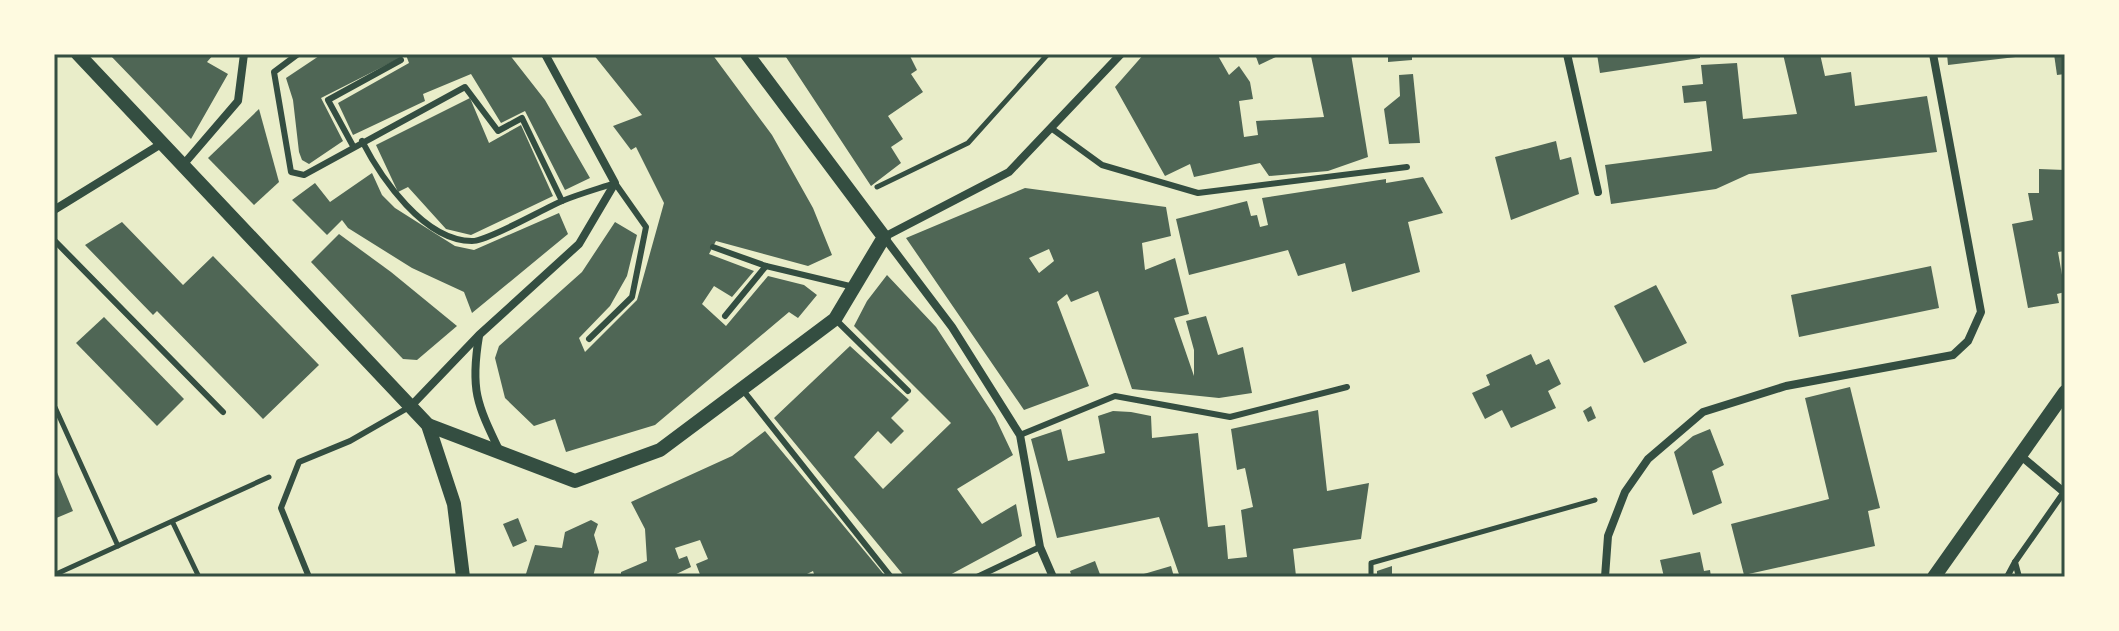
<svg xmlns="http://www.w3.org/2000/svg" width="2119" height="631" viewBox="0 0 2119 631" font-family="Ubuntu,sans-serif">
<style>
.building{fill:#4f6655;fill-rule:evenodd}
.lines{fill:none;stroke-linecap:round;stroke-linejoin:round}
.path{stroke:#344e41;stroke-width:5}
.service{stroke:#344e41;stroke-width:6}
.minor{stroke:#344e41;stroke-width:8}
.tertiary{stroke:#344e41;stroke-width:14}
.neatline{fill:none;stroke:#344e41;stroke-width:3}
</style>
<rect width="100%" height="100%" fill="#e9edc9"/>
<g class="building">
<path d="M109,54H214L207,62L228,74L191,139Z"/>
<path d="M322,54H509L545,100L590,178L565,190L525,111L501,123L471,74L423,94L425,101L353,135L338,103L409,63L406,55L321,98L343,141L309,164L302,160L299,152L293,100L286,78Z"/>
<path d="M593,54H712L772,135L813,208L832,255L808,266L716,241L709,254L754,271L732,297L714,286L702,304L726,326L768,276L804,285L817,295L798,318L789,312L655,425L566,452L555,419L534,426L505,398L495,358L499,346L582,272L615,222L637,235L627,276L610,306L579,338L585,352L637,300L664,203L636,147L631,150L613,126L642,115Z"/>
<path d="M784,54H909L917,70L911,74L923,92L888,116L903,139L891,147L901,163L871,186Z"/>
<path d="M1144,54H1217L1229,75L1239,66L1250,82L1253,99L1239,101L1244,137L1258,135L1256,121L1324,117L1311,56L1351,54L1368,157L1328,171L1269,176L1260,163L1194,177L1190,164L1165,176L1115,87Z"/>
<path d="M1255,54H1282L1259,65Z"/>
<path d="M1388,54H1412V60L1388,62Z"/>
<path d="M1597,54H1700V58L1600,73Z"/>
<path d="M1783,54H1820L1825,76L1851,72L1855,106L1927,96L1937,152L1749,174L1716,189L1611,204L1605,165L1712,151L1706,101L1684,103L1682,86L1703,84L1701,65L1737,63L1743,119L1797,114Z"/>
<path d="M1947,54H2024V56L1948,65Z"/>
<path d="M2054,54H2065V74L2057,75Z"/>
<path d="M1413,74L1420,143L1389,144L1384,109L1400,96L1399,75Z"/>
<path d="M470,98L489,143L521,125L553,196L471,235L446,229L408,187L398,192L376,145Z"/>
<path d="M259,109L279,182L254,205L208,158Z"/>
<path d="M1556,141L1560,160L1571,157L1579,194L1511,220L1495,157Z"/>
<path d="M2039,169L2065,170V251L2058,252L2065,292L2057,294L2059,303L2028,308L2012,224L2033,220L2028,193H2039Z"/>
<path d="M372,173L382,195L395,208L455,246L474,250L559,213L568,234L472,313L464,292L412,268L348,228L342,220L327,235L292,200L315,183L330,202Z"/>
<path d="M1423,177L1443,213L1408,222L1420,272L1352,292L1345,263L1298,276L1288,250L1189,275L1176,219L1247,201L1251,216L1257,215L1260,227L1268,225L1262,198L1386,179V183Z"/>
<path d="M1025,188L1166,207L1171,236L1142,243L1145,270L1175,258L1189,314L1174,318L1194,376V350L1186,321L1206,316L1218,355L1243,347L1252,393L1219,398L1132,389L1098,291L1071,302L1067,294L1057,302L1089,386L1024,410L906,238ZM1049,249L1054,261L1039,273L1029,258Z"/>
<path d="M122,222L183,285L213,256L319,365L263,419L157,311L153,315L85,245Z"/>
<path d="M339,234L391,272L457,326L417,360L403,359L311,262Z"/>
<path d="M1931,266L1939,308L1799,337L1791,295Z"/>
<path d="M887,275L936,327L995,417L1013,455L957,489L982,524L1016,504L1022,536L946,577H905L774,418L850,346L909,400L891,418L904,431L891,444L878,431L854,457L883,489L951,423L854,326L867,301Z"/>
<path d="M1656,285L1687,343L1644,363L1614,306Z"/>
<path d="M104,317L184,399L157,426L76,343Z"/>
<path d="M1531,354L1536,365L1549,359L1561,384L1548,391L1556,408L1511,428L1502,410L1485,419L1472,393L1490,385L1486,375Z"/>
<path d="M1850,387L1880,508L1868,511L1875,546L1744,575L1731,524L1829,499L1805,398Z"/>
<path d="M1591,406L1596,418L1588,422L1583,411Z"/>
<path d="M1318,410L1327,491L1369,483L1361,539L1293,549L1296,576L1180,577L1159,517L1057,538L1031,439L1061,429L1068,461L1105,453L1098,416L1113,411L1131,412L1151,416L1152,438L1198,433L1208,527L1225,525L1228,559L1247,557L1241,510L1253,507L1245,468L1237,470L1231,429Z"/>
<path d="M1710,429L1724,465L1712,471L1722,503L1693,515L1674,452L1693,436Z"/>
<path d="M765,431L886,577H815L813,571L801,577H701L696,564L708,559L700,540L675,548L679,559L687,556L691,567L670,577H621V572L647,561L645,529L631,502L732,456Z"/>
<path d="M54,465L73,511L54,519Z"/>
<path d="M518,518L527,541L513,547L503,524Z"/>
<path d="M591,520L598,524L594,535L599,552L593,577L580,574L579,577H525L535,545L562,548L565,532Z"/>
<path d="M1700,552L1704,571L1710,570L1711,577H1664L1660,560Z"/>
<path d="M1095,561L1101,577H1072L1070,571Z"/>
<path d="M1171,566L1174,577H1137V576Z"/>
<path d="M1392,566V577H1377V571Z"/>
</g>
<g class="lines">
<g class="path">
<path d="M877,187L968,143L1048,54"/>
<path d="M54,405L118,546"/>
<path d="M173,523L199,577"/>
<path d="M54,575L269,477"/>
<path d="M1371,577V563L1595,500"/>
</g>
<g class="service">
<path d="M298,54L274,72L291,172L304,175L465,87L498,131L522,118L562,201"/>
<path d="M1051,128L1102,165L1198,193L1407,167"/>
<path d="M362,141C381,178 424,241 472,241C488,241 543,209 562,201C579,194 597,189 615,183L646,227L632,297L589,339"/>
<path d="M353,146L328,100L401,60"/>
<path d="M54,240L223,412"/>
<path d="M713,247L766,266L854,287"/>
<path d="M725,316L766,266"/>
<path d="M835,319L908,391"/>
<path d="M742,389L891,577"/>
<path d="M1020,435L1115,396L1230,417L1347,387"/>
<path d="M309,577L281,508L299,462L350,441L411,406"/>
<path d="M977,577L1040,547"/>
<path d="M2007,577L2015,562"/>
<path d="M2019,577L2015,562L2064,492"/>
</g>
<g class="minor">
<path d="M1567,54L1598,192"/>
<path d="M183,165L238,101L244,54"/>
<path d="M54,210L161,144"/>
<path d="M479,336C470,390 477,404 500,452"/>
<path d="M411,406L479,335L579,244L615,183L545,54"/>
<path d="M2021,456L2065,493"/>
<path d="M1053,577L1040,547L1020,435L952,327L884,237L1009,172L1121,54"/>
<path d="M1605,577L1608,536L1625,492L1648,459L1703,412L1786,386L1953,355L1968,341L1981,312L1933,54"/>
</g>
<g class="tertiary">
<path d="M78,54L428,425L454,504L463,577"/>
<path d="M428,425L575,481L660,450L835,319L884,237L747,54"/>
<path d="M1934,577L2065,392"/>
</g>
</g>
<rect width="2119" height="631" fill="none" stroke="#fefae0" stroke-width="112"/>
<rect x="56" y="56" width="2007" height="519" class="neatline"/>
</svg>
